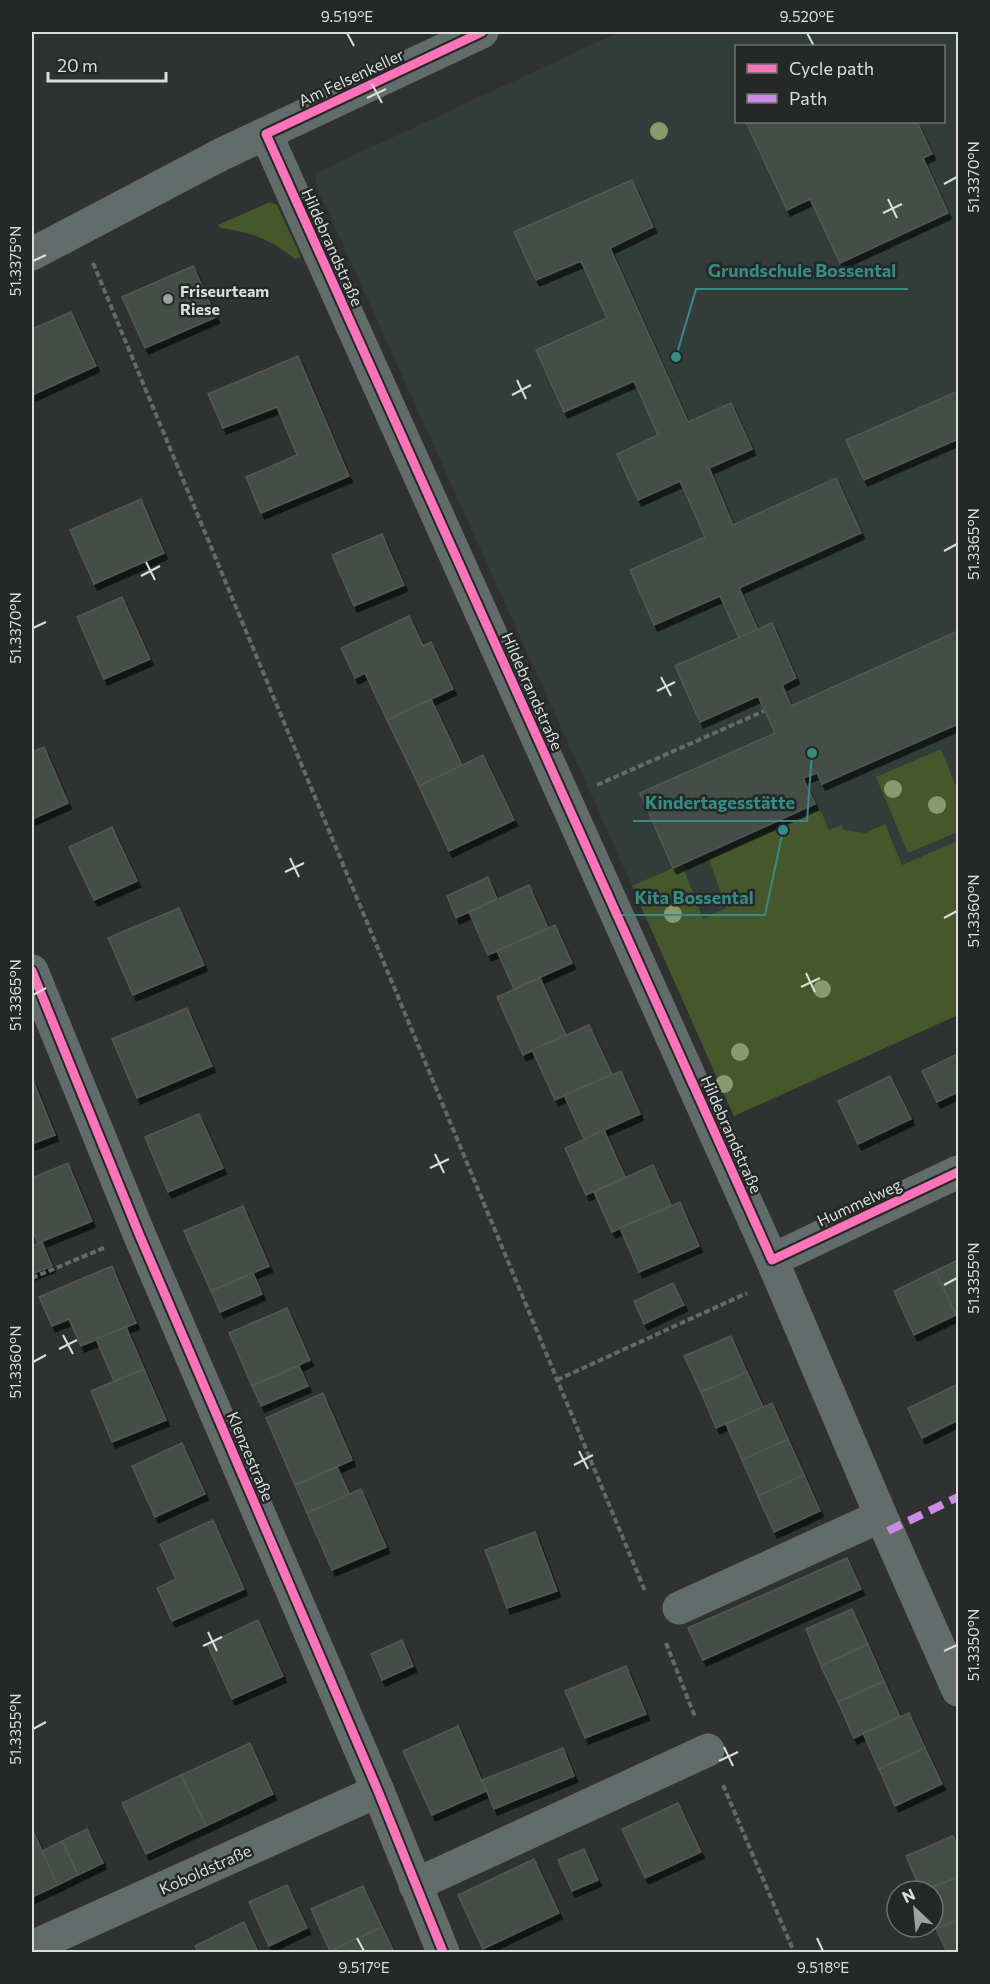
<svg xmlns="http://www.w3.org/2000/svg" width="990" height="1984" viewBox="0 0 990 1984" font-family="Commissioner,sans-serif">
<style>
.built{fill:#323c38;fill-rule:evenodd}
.green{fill:#46582b}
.building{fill:#454e47;stroke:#545655;stroke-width:1.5;filter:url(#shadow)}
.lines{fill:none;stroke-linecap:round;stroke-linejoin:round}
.path{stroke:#656a69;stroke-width:4;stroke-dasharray:6 3;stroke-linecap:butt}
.minor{stroke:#626d6b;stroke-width:33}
.quiet{stroke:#ca8be6;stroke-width:8;stroke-dasharray:15 8;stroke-linecap:butt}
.cycleway-casing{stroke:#242927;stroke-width:13}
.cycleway{stroke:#fb73b8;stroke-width:9}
.tree{fill:#889b6e}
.ticks{fill:none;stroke:#d9dddb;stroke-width:2}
.poi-dot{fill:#9ea1a0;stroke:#242927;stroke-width:2}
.labels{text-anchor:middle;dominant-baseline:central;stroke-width:5;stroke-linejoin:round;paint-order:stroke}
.street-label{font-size:16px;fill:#d9dddb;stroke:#242927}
.poi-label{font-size:16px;font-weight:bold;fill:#d9dddb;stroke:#242927;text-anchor:start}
.leader{fill:none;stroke:#378b84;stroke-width:2}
.callout-dot{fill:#378b84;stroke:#242927;stroke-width:2}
.callout-label{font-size:18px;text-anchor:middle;font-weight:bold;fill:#378b84;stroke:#242927;stroke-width:5;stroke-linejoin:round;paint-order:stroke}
.neatline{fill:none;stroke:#d9dddb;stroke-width:2}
.ticks-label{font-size:15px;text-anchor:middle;fill:#d9dddb}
</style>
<defs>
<filter id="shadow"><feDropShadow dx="3.5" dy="6" stdDeviation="0" flood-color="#0009"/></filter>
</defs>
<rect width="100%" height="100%" fill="#2f3231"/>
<path class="built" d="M619,32H958V1015L734,1116L582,774L316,185V173ZM736,46H944V122H736Z"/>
<g class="green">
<path d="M270,202L277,205L301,257L295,259C272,240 251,232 221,228L218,225Z"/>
<path d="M941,749L955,784L958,783V832L908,853L876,777Z"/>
<path d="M820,809L829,830L842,825L844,830L865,833L885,824L902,865L958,841V1015L734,1116L632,886L682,864L703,919L726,908L709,859Z"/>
</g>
<g class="building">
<path d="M746,122H917L932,154L923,158L948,213L840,263L810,199L787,210Z"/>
<path d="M632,180L653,227L610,248L688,422L731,403L752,449L709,468L733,525L836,478L861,533L739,588L758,630L739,638L720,596L654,625L630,570L705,537L680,481L638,500L617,454L658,435L634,381L564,412L536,350L607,318L581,261L536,280L514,232Z"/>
<path d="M193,266L216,317L145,348L122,297Z"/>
<path d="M71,312L96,366L32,395V329Z"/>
<path d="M298,356L349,476L261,513L246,477L297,455L277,407L223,428L208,394Z"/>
<path d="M956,392L958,398V439L864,480L846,440Z"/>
<path d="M141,499L164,553L94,584L70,530Z"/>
<path d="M382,534L404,585L354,606L332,555Z"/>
<path d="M122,597L150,659L104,679L77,617Z"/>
<path d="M409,616L423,646L431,642L453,689L387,720L365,673L355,678L341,648Z"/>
<path d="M772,623L796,678L782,685L791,706L958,631V724L822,784L817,773L803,778L815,804L673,868L640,793L775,733L758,696L700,722L675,666Z"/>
<path d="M431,699L462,765L419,786L387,720Z"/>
<path d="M44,747L68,803L32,819V752Z"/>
<path d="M483,755L514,820L449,851L419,786Z"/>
<path d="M112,827L137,881L94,900L69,847Z"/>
<path d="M488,877L497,899L456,918L447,896Z"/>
<path d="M529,885L548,928L488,955L469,912Z"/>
<path d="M179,908L204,965L133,995L108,938Z"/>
<path d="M555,925L572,963L514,989L497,951Z"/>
<path d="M540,978L566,1035L523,1055L497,997Z"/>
<path d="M187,1008L212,1066L137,1098L112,1039Z"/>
<path d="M589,1025L612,1074L555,1100L532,1050Z"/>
<path d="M955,1055L958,1064V1092L937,1102L922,1071Z"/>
<path d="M621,1071L640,1114L584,1139L564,1095Z"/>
<path d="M890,1076L911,1119L858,1144L838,1101Z"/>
<path d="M32,1078L55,1135L32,1144Z"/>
<path d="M199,1114L223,1168L168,1192L145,1137Z"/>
<path d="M604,1130L625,1177L586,1195L565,1148Z"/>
<path d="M68,1163L92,1221L38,1243L32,1228V1178Z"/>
<path d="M653,1165L671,1205L612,1232L594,1192Z"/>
<path d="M680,1202L699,1246L639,1272L620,1228Z"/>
<path d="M243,1206L269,1266L211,1291L184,1231Z"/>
<path d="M42,1242L52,1266L32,1274V1246Z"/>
<path d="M958,1260V1314L956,1315L935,1271Z"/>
<path d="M112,1266L136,1323L81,1346L69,1319L52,1326L39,1297Z"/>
<path d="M935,1271L956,1315L914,1335L894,1291Z"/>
<path d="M253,1273L262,1294L220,1312L211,1291Z"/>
<path d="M673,1283L684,1305L644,1324L634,1301Z"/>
<path d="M287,1308L310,1360L252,1386L229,1333Z"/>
<path d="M126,1327L144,1369L114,1381L96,1339Z"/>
<path d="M731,1336L747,1372L701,1392L684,1356Z"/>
<path d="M299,1366L308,1386L261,1406L252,1386Z"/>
<path d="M144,1369L166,1420L112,1442L91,1391Z"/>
<path d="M747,1372L763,1407L716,1428L701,1392Z"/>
<path d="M958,1384V1420L922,1438L908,1408Z"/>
<path d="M323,1393L352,1460L295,1485L266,1418Z"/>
<path d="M772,1403L788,1439L742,1460L726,1424Z"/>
<path d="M788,1439L804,1475L758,1496L742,1460Z"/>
<path d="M182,1443L205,1494L155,1517L132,1466Z"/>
<path d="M337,1467L350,1495L307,1513L295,1485Z"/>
<path d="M804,1475L820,1511L774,1532L758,1496Z"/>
<path d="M361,1489L386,1547L332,1570L307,1513Z"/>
<path d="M213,1520L244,1589L172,1621L157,1588L176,1579L160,1544Z"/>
<path d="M535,1532L557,1591L507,1608L485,1550Z"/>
<path d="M847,1558L861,1589L703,1660L688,1628Z"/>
<path d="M852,1609L868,1644L821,1666L806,1629Z"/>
<path d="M258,1620L283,1676L232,1699L207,1644Z"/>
<path d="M402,1640L413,1666L382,1680L371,1654Z"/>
<path d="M868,1644L884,1681L838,1702L821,1666Z"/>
<path d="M626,1666L646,1714L585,1738L565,1691Z"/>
<path d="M884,1681L900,1717L854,1738L838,1702Z"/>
<path d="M909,1713L925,1748L879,1769L863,1733Z"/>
<path d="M458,1726L486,1791L432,1815L403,1751Z"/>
<path d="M250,1743L273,1794L206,1826L181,1775Z"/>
<path d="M563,1748L574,1776L494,1809L482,1780Z"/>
<path d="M925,1748L942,1784L895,1806L879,1769Z"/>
<path d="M181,1775L206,1826L146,1854L122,1803Z"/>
<path d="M678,1803L701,1852L645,1878L622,1829Z"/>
<path d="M32,1829L58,1885L32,1897Z"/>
<path d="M87,1829L103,1863L78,1875L62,1841Z"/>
<path d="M953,1836L958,1849V1877L921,1891L906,1856Z"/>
<path d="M62,1841L78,1875L58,1885L42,1851Z"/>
<path d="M584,1849L598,1880L572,1891L558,1860Z"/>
<path d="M534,1859L559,1913L483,1949L458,1895Z"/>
<path d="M958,1877V1920L936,1929L933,1920V1891H925Z"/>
<path d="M287,1885L307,1928L269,1946L249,1902Z"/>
<path d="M363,1886L382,1927L330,1951L311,1909Z"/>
<path d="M958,1920V1952H947L936,1929Z"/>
<path d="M244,1922L258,1952H198L195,1946Z"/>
<path d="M382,1927L394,1952H331L330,1951Z"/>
</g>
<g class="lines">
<g class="path">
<path d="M93,263L645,1591"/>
<path d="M597,785L764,711"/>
<path d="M32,1278L106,1247"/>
<path d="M557,1380L747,1293"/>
<path d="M666,1643L695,1717"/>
<path d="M723,1785L794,1952"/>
</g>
<g class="minor">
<path d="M266,134L772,1260L881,1516L958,1690"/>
<path d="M32,254L222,154L482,32"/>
<path d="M32,971L139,1234L378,1791L443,1952"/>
<path d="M772,1260L958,1172"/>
<path d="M679,1608L881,1516"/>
<path d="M415,1885L708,1750"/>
<path d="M32,1947L378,1791"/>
</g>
<path class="quiet" d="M888,1531L958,1497"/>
<defs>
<g id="cycleway">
<path d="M482,32L266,134L772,1260L958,1172"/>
<path d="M32,971L139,1234L378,1791L443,1952"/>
</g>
</defs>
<use href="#cycleway" class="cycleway-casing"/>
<use href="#cycleway" class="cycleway"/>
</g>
<g class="tree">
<circle cx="659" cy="131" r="9"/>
<circle cx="893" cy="789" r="9"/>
<circle cx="937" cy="805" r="9"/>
<circle cx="673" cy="914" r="9"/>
<circle cx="822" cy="989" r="9"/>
<circle cx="740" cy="1052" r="9"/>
<circle cx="724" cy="1084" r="9"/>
</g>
<path class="ticks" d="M347,33L354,46M807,33L814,46M372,84L382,103M367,98L386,89M944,184L957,177M888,199L897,218M883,213L902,204M33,261L46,255M517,380L526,399M512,395L531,385M944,551L957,544M146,562L155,580M141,576L160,566M33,628L46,622M661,677L671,696M657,691L675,682M290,858L299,877M285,872L304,863M944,918L957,911M806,973L815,992M801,987L820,978M33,995L46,988M435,1154L444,1173M430,1168L449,1159M944,1285L957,1278M63,1335L73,1354M59,1349L77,1340M33,1362L46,1355M579,1451L588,1469M574,1465L593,1455M208,1632L217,1651M203,1646L222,1637M944,1651L957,1645M33,1729L46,1722M724,1747L733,1766M719,1761L738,1752M357,1938L364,1951M817,1938L823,1951"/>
<circle class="poi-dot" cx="168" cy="299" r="6"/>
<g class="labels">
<g class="street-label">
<text transform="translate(351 77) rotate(-25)">Am Felsenkeller</text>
<text transform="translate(333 247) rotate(66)">Hildebrandstraße</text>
<text transform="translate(533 691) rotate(66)">Hildebrandstraße</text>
<text transform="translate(732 1134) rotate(66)">Hildebrandstraße</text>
<text transform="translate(859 1202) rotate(-25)">Hummelweg</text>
<text transform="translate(251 1456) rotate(67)">Klenzestraße</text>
<text transform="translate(205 1869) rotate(-24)">Koboldstraße</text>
</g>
<g class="poi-label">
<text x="180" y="290">Friseurteam<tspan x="180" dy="18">Riese</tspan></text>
</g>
</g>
<path class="leader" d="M676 357L696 289H908M812 753L807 821H633M783 830L765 915H622"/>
<g class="callout-dot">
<circle cx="676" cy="357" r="6"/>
<circle cx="812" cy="753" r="6"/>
<circle cx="783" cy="830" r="6"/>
</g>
<g class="callout-label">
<text x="802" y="277">Grundschule Bossental</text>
<text x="720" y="809">Kindertagesstätte</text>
<text x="694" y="904">Kita Bossental</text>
</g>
<rect width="990" height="1984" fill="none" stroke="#242927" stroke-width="66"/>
<rect x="735" y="45" width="210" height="78" fill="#242927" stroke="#6c716f" stroke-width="1.5"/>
<rect x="747" y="64" width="30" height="9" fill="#fb73b8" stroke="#6c716f" stroke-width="1.5"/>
<text x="789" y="75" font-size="18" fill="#d9dddb">Cycle path</text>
<rect x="747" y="94" width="30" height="9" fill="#ca8be6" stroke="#6c716f" stroke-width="1.5"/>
<text x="789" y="105" font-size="18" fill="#d9dddb">Path</text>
<g transform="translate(915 1909) rotate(334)"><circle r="28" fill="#242927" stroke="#6c716f" stroke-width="1.5"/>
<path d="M0-4.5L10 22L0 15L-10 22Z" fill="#9ea1a0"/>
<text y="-9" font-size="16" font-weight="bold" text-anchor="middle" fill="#d9dddb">N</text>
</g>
<path d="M48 72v9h118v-9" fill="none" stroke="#d9dddb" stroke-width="3"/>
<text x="57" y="72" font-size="18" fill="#d9dddb" stroke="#242927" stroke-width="4.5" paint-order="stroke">20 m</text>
<rect x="33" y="33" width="924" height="1918" class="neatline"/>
<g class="ticks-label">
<text x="347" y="22">9.519°E</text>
<text x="807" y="22">9.520°E</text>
<text transform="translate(974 177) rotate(-90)" y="5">51.3370°N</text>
<text transform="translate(16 261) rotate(-90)" y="5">51.3375°N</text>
<text transform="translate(974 544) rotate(-90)" y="5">51.3365°N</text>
<text transform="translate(16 628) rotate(-90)" y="5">51.3370°N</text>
<text transform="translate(974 911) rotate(-90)" y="5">51.3360°N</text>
<text transform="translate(16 995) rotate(-90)" y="5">51.3365°N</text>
<text transform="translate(974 1278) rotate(-90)" y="5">51.3355°N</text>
<text transform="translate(16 1362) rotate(-90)" y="5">51.3360°N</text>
<text transform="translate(974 1645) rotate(-90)" y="5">51.3350°N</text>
<text transform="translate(16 1729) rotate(-90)" y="5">51.3355°N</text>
<text x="364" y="1973">9.517°E</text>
<text x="823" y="1973">9.518°E</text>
</g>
</svg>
